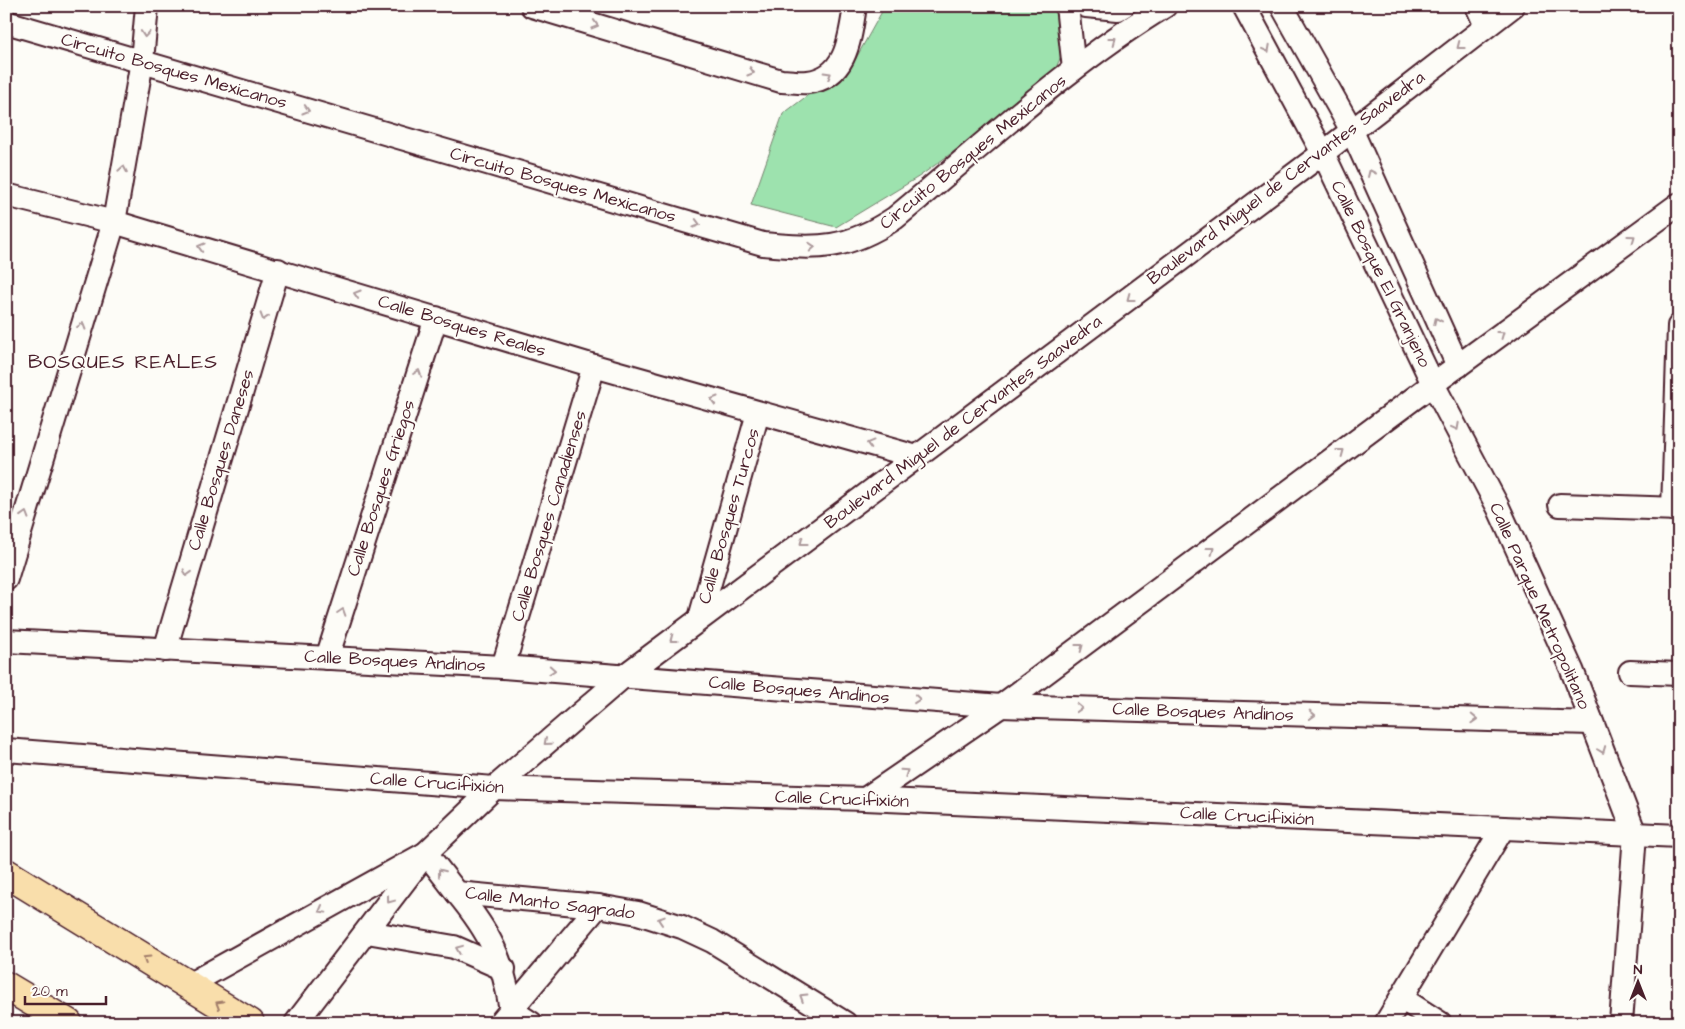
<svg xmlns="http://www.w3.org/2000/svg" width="1685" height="1029" viewBox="0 0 1685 1029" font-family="'Architects Daughter',sans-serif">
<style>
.green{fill:#9de2ae;stroke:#74806c}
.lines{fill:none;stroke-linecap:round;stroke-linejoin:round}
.street-casing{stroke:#4a1f2b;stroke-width:26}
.primary-casing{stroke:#4a1f2b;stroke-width:31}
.street{stroke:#fdfcf7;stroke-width:22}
.primary{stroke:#f9deab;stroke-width:28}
.oneway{stroke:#ac999b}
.oneway2{stroke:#a27e6b}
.labels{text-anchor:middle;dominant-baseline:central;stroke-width:4.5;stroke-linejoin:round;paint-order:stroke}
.street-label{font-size:18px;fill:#4a1f2b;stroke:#fdfcf7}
.quarter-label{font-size:20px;letter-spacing:1px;fill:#4a1f2b;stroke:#fdfcf7}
</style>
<rect width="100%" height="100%" fill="#fdfcf7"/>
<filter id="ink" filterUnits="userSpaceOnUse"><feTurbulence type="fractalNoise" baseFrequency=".02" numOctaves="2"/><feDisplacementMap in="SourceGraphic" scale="10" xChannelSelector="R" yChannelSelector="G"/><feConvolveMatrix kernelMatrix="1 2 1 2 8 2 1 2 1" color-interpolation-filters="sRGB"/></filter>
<g filter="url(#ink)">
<path class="green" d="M885,6H1058L1067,42L1056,68L986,128L920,176L836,227L751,205L783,114L812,92L842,74L855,60Z"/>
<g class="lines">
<defs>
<g id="street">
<path d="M532,6L781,81C790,81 800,83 808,82C847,78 850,37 855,6"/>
<path d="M1067,6L1074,69"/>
<path d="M1086,6L1118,9L1123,6"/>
<path d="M1244,6L1323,153L1433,384L1498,507L1572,670L1635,834L1621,1023"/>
<path d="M1282,6L1351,129L1458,366"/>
<path d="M1477,6L1486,26"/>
<path d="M6,22L763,244C819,249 847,250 895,218C981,147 1069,64 1165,6"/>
<path d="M6,195L114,222L594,366L917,457"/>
<path d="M1560,505L1679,509"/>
<path d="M1673,509L1679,326"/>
<path d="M6,579L114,222L142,61L147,6"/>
<path d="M700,618L758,413"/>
<path d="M6,641L503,667L1001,706L1592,723"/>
<path d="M165,650L278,270"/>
<path d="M327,658L436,318"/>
<path d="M503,667L594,366"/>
<path d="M1630,672L1679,674"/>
<path d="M6,750L494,788L865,799L1679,836"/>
<path d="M865,799L1001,706L1433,384L1679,204"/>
<path d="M457,893C490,933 503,959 511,1010"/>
<path d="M367,932L454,947L504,969"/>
<path d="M188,985L426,853L457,893L598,906L638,913L682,927L712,941L845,1023"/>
<path d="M1401,998L1440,1023"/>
<path d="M511,1010L531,1023"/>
<path d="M296,1023L426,853L494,788L624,676L1323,153L1513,6"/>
<path d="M500,1023L598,906"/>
<path d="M1386,1023L1503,828"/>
</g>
<g id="primary">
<path d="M6,873L250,1023"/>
<path d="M6,986L68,1023"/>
</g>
</defs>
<use href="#street" class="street-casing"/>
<use href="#primary" class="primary-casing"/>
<use href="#street" class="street"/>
<use href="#primary" class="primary"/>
</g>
<defs><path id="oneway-chevron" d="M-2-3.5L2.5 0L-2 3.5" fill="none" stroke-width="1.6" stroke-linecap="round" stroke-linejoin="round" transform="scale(1.25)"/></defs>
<g class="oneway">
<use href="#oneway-chevron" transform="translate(595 25) rotate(17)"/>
<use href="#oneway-chevron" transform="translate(145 34) rotate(95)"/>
<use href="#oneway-chevron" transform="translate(1113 40) rotate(-37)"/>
<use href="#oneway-chevron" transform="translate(1460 46) rotate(142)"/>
<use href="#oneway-chevron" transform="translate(1267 49) rotate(62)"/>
<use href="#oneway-chevron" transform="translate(751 72) rotate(17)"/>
<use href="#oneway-chevron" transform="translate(828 75) rotate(-31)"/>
<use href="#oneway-chevron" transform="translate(306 110) rotate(16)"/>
<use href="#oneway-chevron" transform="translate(123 169) rotate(-80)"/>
<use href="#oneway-chevron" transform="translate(1371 173) rotate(-114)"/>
<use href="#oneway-chevron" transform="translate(697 224) rotate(16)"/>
<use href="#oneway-chevron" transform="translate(1632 238) rotate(-36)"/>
<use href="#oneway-chevron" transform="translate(201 247) rotate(-164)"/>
<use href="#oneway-chevron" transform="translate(812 247) rotate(-3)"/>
<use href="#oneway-chevron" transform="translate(357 294) rotate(-163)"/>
<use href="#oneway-chevron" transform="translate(1130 298) rotate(143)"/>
<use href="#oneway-chevron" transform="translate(264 317) rotate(107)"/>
<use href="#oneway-chevron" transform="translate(1437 321) rotate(-115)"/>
<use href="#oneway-chevron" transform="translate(82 326) rotate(-73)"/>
<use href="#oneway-chevron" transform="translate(1501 334) rotate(-36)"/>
<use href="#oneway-chevron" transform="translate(418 373) rotate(-72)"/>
<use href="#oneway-chevron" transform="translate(714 400) rotate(-164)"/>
<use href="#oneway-chevron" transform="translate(1456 427) rotate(62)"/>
<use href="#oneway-chevron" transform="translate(870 444) rotate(-165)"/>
<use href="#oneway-chevron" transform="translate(1341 452) rotate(-37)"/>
<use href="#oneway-chevron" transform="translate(25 515) rotate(-73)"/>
<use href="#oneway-chevron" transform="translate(803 542) rotate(143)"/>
<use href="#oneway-chevron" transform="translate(1211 550) rotate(-37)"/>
<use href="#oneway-chevron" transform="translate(187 573) rotate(107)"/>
<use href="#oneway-chevron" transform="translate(342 612) rotate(-72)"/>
<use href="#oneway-chevron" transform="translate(673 639) rotate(143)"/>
<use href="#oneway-chevron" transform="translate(1080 647) rotate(-37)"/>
<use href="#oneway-chevron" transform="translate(552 670) rotate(4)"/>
<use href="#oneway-chevron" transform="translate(917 699) rotate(5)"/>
<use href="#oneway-chevron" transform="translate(1079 708) rotate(2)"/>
<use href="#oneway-chevron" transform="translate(1312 715) rotate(2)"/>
<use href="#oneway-chevron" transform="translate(1474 719) rotate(2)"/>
<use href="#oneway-chevron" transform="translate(547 742) rotate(139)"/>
<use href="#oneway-chevron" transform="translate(1602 750) rotate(69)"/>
<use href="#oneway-chevron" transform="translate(905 772) rotate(-34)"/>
<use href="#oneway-chevron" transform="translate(441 872) rotate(-128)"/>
<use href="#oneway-chevron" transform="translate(390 900) rotate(127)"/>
<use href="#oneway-chevron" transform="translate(322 910) rotate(151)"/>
<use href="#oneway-chevron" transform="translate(661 920) rotate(-162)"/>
<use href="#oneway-chevron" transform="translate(459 949) rotate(-158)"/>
<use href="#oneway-chevron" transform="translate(803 997) rotate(-148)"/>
</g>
<g class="oneway2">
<use href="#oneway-chevron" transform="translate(146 959) rotate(-148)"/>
<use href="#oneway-chevron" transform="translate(219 1004) rotate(-149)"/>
</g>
</g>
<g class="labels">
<g class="street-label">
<text transform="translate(174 71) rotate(16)">Circuito Bosques Mexicanos</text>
<text transform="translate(973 152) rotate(-39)">Circuito Bosques Mexicanos</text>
<text transform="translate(1286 178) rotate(-37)">Boulevard Miguel de Cervantes Saavedra</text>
<text transform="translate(563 185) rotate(16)">Circuito Bosques Mexicanos</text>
<text transform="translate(1381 274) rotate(64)">Calle Bosque El Granjeno</text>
<text transform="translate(462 326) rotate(17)">Calle Bosques Reales</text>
<text transform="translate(963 422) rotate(-37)">Boulevard Miguel de Cervantes Saavedra</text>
<text transform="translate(221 460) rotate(-73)">Calle Bosques Daneses</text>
<text transform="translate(381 488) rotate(-72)">Calle Bosques Griegos</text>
<text transform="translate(549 516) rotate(-73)">Calle Bosques Canadienses</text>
<text transform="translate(729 516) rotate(-74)">Calle Bosques Turcos</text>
<text transform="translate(1540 606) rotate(66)">Calle Parque Metropolitano</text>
<text transform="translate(395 661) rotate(3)">Calle Bosques Andinos</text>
<text transform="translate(799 690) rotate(5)">Calle Bosques Andinos</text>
<text transform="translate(1203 712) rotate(2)">Calle Bosques Andinos</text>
<text transform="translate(437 783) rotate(4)">Calle Crucifixión</text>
<text transform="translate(842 799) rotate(2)">Calle Crucifixión</text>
<text transform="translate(1247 816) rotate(3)">Calle Crucifixión</text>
<text transform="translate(550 903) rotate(7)">Calle Manto Sagrado</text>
</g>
<g class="quarter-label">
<text x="123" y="362">BOSQUES REALES</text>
</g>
</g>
<rect width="1685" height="1029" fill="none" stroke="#fdfcf7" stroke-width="25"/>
<rect x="12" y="12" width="1660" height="1004" fill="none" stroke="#4a1f2b" stroke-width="2" filter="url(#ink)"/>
<g transform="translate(1638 982)" stroke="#fdfcf7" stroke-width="4" paint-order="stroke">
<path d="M0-4L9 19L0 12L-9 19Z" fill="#4a1f2b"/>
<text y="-8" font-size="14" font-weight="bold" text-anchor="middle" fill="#4a1f2b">N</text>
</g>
<path d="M25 996v8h81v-8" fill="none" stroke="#4a1f2b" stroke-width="2.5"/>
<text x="32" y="996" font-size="15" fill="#4a1f2b" stroke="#fdfcf7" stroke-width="4" paint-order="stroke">20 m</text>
</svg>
